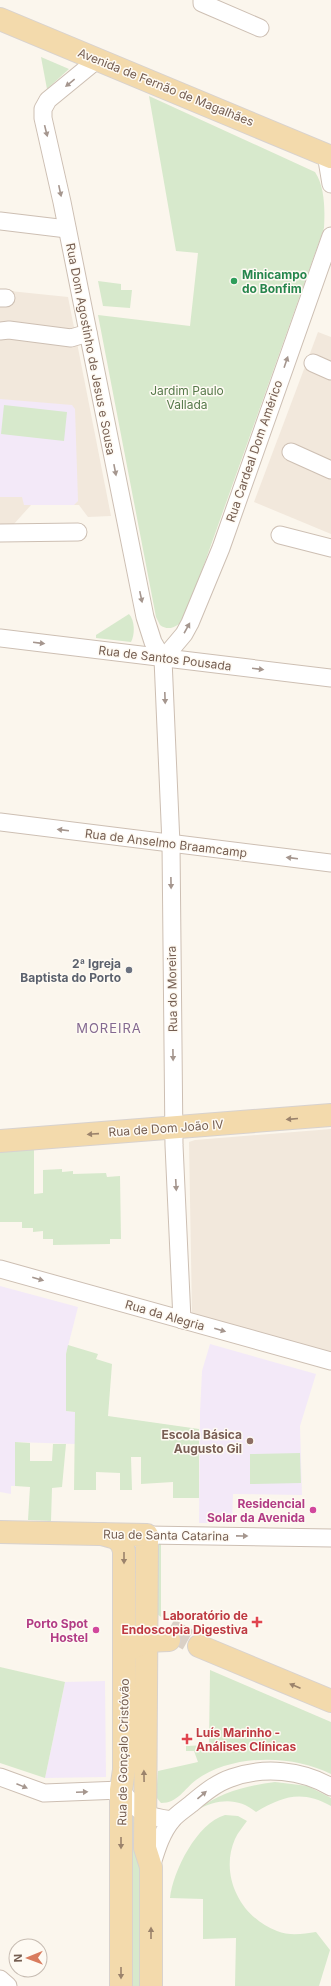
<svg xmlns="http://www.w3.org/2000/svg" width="331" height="1986" viewBox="0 0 331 1986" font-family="Inter,sans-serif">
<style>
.residential{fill:#f2e8dc}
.education{fill:#f3e9f8}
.green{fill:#d7e9cc}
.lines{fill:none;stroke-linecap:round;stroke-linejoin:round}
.major-tunnel{stroke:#dad0c6;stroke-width:22;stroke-dasharray:22 11;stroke-linecap:butt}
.minor-casing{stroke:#cdbfb3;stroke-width:19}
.major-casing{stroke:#d8d2ce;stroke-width:24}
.minor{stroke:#fff;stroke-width:17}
.major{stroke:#f3daac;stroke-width:22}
.oneway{fill:#a5968e}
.oneway2{fill:#9b836c}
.leisure-dot{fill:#2e9e5b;stroke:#fefaf3;stroke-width:1.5}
.worship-dot{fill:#6b7280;stroke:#fefaf3;stroke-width:1.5}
.education-dot{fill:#8d6e63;stroke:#fefaf3;stroke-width:1.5}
.hotel-dot{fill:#d1479c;stroke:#fefaf3;stroke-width:1.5}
.health-dot{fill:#e0444e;stroke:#fefaf3;stroke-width:1.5}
.labels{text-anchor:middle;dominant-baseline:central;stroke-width:3;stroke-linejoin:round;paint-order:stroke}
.street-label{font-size:12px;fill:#755e51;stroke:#fefaf3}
.leisure-label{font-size:12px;font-weight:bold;fill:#27864d;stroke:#fefaf3;text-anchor:start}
.park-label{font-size:12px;fill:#56794a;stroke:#fefaf3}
.worship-label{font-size:12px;font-weight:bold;fill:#5b616d;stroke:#fefaf3;text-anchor:end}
.education-label{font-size:12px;font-weight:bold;fill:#785e54;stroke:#fefaf3;text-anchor:end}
.hotel-label{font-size:12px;font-weight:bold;fill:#b23c85;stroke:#fefaf3;text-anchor:end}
.health-label{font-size:12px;font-weight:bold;fill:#be3a42;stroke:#fefaf3;text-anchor:end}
.neighbourhood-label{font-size:13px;letter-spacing:1px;fill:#846990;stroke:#fefaf3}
</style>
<rect width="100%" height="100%" fill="#fbf6ed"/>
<g class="residential">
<path d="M0,290L68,297L111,516L88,517L79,505H31L13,525L0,526Z"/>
<path d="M318,332L331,337V534L254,502Z"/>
<path d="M331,1129V1352L192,1314L189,1142L195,1140Z"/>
</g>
<g class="education">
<path d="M0,399L72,405L75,409L78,501L74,505H24L22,497H0Z"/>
<path d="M0,1286L78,1307L66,1354V1411L75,1412V1444L15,1442V1486H11V1494L0,1492Z"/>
<path d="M210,1344L316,1374L300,1426L302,1495L233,1494L232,1523H199L200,1413L202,1371Z"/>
<path d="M105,1681L106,1777L45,1778L65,1682Z"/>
</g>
<g class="green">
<path d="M41,57L69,69L47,89Z"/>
<path d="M149,96L315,172C325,187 325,210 324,228L185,618C179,626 169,632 160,625L156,617L98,315L190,326L198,253L176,251Z"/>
<path d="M98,281L121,284V290H132L130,308L103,306Z"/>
<path d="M4,405L67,412L64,441L1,434Z"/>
<path d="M129,614C135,620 135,635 131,642L96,638V635Z"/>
<path d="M34,1145V1194L43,1193V1170L62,1169V1172L73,1171V1174L106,1173L107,1177L120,1176L121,1239H110V1244L53,1245V1239H43V1231L33,1232V1228H22V1222H0V1149Z"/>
<path d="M68,1345L98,1354L96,1359L112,1364L108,1416L199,1429V1498H173V1482L141,1484V1457H131L132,1490H120V1473L96,1472V1490H74L75,1412L66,1411V1354Z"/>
<path d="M15,1442L30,1443V1461H52L53,1444H66L62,1487L52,1488L51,1521L28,1520L30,1487L15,1486Z"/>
<path d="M300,1453L301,1483L250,1484V1454Z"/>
<path d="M158,1544H161V1617L157,1614L156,1546Z"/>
<path d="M0,1667L65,1682L45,1778L0,1763Z"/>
<path d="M210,1670L331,1722V1774C292,1754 232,1754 196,1780C184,1789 178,1803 161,1803L156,1797L158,1771L198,1762L194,1751H186V1746L209,1745Z"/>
<path d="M275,1782L308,1786L331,1798V1806C302,1790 283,1796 256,1812C238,1797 217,1799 197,1810C221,1792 246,1786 275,1782Z"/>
<path d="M129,1811L140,1819V1986H129Z"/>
<path d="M225,1815L238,1816L247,1821C243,1827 238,1832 235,1839C219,1875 241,1918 277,1931C289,1936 303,1934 316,1932L330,1950L319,1986H235L236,1938L203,1939V1899L170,1898C173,1871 197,1823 225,1815Z"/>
</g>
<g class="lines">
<path class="major-tunnel" d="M169,1629L199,1646"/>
<defs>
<g id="minor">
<path d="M202,0V3L260,28"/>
<path d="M98,59L48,100L43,109V118L62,202L145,617L153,642L163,659L171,844L174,1145L182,1320"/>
<path d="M326,154L331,184"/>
<path d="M0,221L67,229"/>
<path d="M0,298H6"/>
<path d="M0,331L9,330L71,338L88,333"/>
<path d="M313,363L331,371"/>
<path d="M291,452L331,470"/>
<path d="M0,533L78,532"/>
<path d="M280,535L331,548"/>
<path d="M0,638L331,678"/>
<path d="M163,659L184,634L190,623L221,548L331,236"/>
<path d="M0,822L331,863"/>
<path d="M0,1269L331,1361"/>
<path d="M147,1535L331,1538"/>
<path d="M0,1777L44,1793L121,1790C139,1813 143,1816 172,1820"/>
<path d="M151,1867C156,1851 161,1833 172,1820C177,1814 185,1809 191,1804C203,1794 216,1783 231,1778C264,1766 302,1770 331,1787"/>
<path d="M0,1979L8,1986"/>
</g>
<g id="major">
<path d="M0,19L331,157"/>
<path d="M0,1141L331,1115"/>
<path d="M0,1532L147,1535L145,1848L151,1867V1986"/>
<path d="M102,1534C114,1537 121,1538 124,1551V1770L121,1790V1986"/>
<path d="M199,1646L331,1701"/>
<path d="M132,1648L145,1641L169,1640"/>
</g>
</defs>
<use href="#minor" class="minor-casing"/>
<use href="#major" class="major-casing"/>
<use href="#minor" class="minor"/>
<use href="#major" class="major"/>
</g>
<defs><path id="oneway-solid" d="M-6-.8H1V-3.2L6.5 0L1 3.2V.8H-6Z"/></defs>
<g class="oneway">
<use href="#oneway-solid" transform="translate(70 83) rotate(141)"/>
<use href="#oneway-solid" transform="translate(46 131) rotate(76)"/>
<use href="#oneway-solid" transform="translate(60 191) rotate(78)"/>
<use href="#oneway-solid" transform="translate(286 362) rotate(-71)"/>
<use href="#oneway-solid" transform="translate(115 470) rotate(79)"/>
<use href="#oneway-solid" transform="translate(141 597) rotate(78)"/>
<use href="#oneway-solid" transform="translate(187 628) rotate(-61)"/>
<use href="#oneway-solid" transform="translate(39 643) rotate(7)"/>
<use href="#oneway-solid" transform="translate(258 669) rotate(7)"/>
<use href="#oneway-solid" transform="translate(165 698) rotate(88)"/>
<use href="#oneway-solid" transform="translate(63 830) rotate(-173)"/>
<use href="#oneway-solid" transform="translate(292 858) rotate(-173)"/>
<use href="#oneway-solid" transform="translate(171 883) rotate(89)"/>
<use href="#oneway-solid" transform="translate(173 1055) rotate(89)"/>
<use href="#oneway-solid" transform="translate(176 1185) rotate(87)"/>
<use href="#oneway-solid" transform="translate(38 1279) rotate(16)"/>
<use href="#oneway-solid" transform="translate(220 1330) rotate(16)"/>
<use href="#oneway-solid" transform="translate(242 1536) rotate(1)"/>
<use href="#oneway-solid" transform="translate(22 1786) rotate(22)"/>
<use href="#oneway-solid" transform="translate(82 1792) rotate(-2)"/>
<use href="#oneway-solid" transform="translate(202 1795) rotate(-40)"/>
</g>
<g class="oneway2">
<use href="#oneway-solid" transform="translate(292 1119) rotate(175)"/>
<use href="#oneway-solid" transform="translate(93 1134) rotate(176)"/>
<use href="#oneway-solid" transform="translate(124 1558) rotate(90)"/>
<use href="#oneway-solid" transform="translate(295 1686) rotate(-157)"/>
<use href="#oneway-solid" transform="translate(144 1776) rotate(-91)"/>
<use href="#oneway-solid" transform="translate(121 1843) rotate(90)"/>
<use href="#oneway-solid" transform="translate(151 1933) rotate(-90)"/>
<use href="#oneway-solid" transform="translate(121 1973) rotate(90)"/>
</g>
<circle class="leisure-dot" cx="234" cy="281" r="4"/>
<circle class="worship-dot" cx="129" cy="970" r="4"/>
<circle class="education-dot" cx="250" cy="1441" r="4"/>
<g class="hotel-dot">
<circle cx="313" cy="1510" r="4"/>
<circle cx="96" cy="1630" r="4"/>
</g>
<g class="health-dot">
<path d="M255 1616h4v4h4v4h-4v4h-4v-4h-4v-4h4z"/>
<path d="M185 1733h4v4h4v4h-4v4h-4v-4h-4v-4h4z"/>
</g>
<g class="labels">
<g class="street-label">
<text transform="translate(166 87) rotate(22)">Avenida de Fernão de Magalhães</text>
<text transform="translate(91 349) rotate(79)">Rua Dom Agostinho de Jesus e Sousa</text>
<text transform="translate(254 451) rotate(-71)">Rua Cardeal Dom Américo</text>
<text transform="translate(165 658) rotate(7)">Rua de Santos Pousada</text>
<text transform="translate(166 843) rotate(7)">Rua de Anselmo Braamcamp</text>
<text transform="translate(172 989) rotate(-91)">Rua do Moreira</text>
<text transform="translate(166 1128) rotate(-4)">Rua de Dom João IV</text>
<text transform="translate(165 1315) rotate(16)">Rua da Alegria</text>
<text transform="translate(166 1535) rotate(1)">Rua de Santa Catarina</text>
<text transform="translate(123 1752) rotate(-89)">Rua de Gonçalo Cristóvão</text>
</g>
<g class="leisure-label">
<text x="242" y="274">Minicampo<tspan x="242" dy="14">do Bonfim</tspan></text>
</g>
<g class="park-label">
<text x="187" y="390">Jardim Paulo<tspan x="187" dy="14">Vallada</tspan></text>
</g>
<g class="worship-label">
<text x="121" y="963">2ª Igreja<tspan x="121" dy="14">Baptista do Porto</tspan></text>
</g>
<g class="education-label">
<text x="242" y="1434">Escola Básica<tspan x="242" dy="14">Augusto Gil</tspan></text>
</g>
<g class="hotel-label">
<text x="305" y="1503">Residencial<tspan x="305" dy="14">Solar da Avenida</tspan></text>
<text x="88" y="1623">Porto Spot<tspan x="88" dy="14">Hostel</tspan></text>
</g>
<g class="health-label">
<text x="248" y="1615">Laboratório de<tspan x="248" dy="14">Endoscopia Digestiva</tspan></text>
<text x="196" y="1732" text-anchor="start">Luís Marinho -<tspan x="196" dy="14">Análises Clínicas</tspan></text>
</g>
<g class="neighbourhood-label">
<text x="109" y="1028">MOREIRA</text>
</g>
</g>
<g transform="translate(28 1958) rotate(269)"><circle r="19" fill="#fefaf3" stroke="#c7bcb2"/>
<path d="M0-3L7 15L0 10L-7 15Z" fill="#d97c5e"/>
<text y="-6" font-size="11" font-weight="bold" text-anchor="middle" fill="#755e51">N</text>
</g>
</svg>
